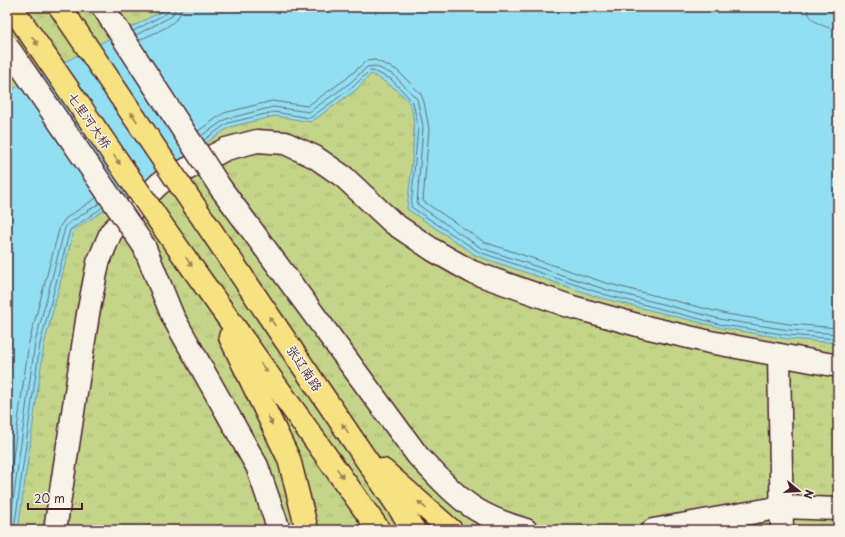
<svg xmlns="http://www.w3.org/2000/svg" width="845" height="537" viewBox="0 0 845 537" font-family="'Playpen Sans','LXGW WenKai TC',sans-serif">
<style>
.park{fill:url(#park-tufts);stroke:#877a5a}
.water{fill:#91dff1;stroke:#7592a2}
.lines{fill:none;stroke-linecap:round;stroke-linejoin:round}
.shore{stroke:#666c7a;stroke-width:1}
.minor-casing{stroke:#4a1f2b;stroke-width:25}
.major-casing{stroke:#4a1f2b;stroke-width:25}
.minor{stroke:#f7f3e8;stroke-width:22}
.major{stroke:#f7e281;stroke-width:22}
.minor-bridge-casing{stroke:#4a1f2b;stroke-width:25;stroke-linecap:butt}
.major-bridge-casing{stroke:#4a1f2b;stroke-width:25;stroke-linecap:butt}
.minor-bridge{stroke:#f7f3e8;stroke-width:22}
.major-bridge{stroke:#f7e281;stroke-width:22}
.oneway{fill:#a08056}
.labels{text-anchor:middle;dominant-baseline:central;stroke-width:3;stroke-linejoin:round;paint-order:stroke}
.street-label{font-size:13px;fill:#4a1f2b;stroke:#f7f3e8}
</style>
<defs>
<pattern id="park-tufts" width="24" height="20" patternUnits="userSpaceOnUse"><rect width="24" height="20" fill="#c4d488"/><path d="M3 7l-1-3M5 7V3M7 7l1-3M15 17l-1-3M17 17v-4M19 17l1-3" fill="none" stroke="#aab676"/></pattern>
</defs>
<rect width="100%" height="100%" fill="#f7f3e8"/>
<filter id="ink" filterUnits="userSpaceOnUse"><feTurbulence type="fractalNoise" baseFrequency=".025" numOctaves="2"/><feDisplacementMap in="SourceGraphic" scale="8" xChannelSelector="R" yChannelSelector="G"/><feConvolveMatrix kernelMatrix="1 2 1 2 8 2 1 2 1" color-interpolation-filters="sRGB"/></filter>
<g filter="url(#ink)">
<rect class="park" x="7" y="7" width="831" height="523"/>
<path class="water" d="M170,7H817L838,14V343L788,339L722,328L601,298L477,256L407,209C409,187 419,122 410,104C403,92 383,80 371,74L356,90L311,122L275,116L230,127L74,230L44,345L18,530H7V92Z"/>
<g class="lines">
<g class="shore">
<path d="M807,7C808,22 825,28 838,29"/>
<path d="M133,31L169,12L171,7"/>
<path d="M136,35L172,16L176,7"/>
<path d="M139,40C153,33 181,25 182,7"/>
<path d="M198,131L224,113L272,101L307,106L346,79L366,61L375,60L397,70L421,94L424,102L429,129L423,201L484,242L606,283L726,314L789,324L838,328"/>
<path d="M201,136L226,119L273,107L309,112L350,83L367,67L375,66L394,75L417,99L423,126L417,204L481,248L604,289L724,320L789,330L838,334"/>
<path d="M204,140L228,123L274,112L310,118L353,87L369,71H373L391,79L413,102L418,127L411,207L479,252L603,294L723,325L788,335L838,339"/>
<path d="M7,500L29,342L60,226L66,218L96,198"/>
<path d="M9,530L35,343L65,228L69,223L100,203"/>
<path d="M14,530L40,344L70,230L103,207"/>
</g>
<defs>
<g id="minor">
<path d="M220,187L418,456C436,474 455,497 477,510C492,519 509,525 526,530"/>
<path d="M144,246L173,317L257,466L279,530"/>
<path d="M779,355L782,530"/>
<path d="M55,530L88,314L98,263L111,232L160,183L226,149L257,141L285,143L315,157L344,177L393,223L433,250L472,272L569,306L641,326L710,342L838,366"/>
<path d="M653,530L783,507L838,509"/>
</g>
<g id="major">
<path d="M195,207L414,530"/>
<path d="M166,231L379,530"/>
<path d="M230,337L289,459L307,530"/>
<path d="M383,470L451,530"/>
</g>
</defs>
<use href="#minor" class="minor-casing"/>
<use href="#major" class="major-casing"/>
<use href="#minor" class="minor"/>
<use href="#major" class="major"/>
<defs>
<g id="minor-bridge">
<path d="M103,7L220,187"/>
<path d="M7,46L144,246"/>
</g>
<g id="major-bridge">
<path d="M60,7L195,207"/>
<path d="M13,9L166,231"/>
</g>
</defs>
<use href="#minor-bridge" class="minor-bridge-casing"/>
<use href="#major-bridge" class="major-bridge-casing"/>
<use href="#minor-bridge" class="minor-bridge"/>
<use href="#major-bridge" class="major-bridge"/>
</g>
<defs><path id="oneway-solid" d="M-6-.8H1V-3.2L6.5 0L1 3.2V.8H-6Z"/></defs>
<g class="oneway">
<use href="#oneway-solid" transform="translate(35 41) rotate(55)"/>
<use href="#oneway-solid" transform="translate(134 117) rotate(-124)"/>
<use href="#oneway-solid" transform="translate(117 160) rotate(55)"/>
<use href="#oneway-solid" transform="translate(189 262) rotate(55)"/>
<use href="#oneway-solid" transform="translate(272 321) rotate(-124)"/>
<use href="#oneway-solid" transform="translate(264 368) rotate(54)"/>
<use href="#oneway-solid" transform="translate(270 420) rotate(64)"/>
<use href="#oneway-solid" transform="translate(345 428) rotate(-124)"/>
<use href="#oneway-solid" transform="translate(340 473) rotate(55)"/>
<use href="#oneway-solid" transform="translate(422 505) rotate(-139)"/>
</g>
</g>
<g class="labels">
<g class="street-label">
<text transform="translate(90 120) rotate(55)">七里河大桥</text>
<text transform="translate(305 368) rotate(56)">张辽南路</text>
</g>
</g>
<rect width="845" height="537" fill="none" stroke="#f7f3e8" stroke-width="24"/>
<rect x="12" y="12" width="821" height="513" fill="none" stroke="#4a1f2b" stroke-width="1.5" filter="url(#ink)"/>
<g transform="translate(799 491) rotate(108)" stroke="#f7f3e8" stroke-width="3" paint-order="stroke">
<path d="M0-3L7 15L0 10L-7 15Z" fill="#4a1f2b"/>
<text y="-6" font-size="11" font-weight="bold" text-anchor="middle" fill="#4a1f2b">N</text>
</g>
<path d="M28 503v6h54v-6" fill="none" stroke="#4a1f2b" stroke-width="2"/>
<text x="34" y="503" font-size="12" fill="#4a1f2b" stroke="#f7f3e8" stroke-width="3" paint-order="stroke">20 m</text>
</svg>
